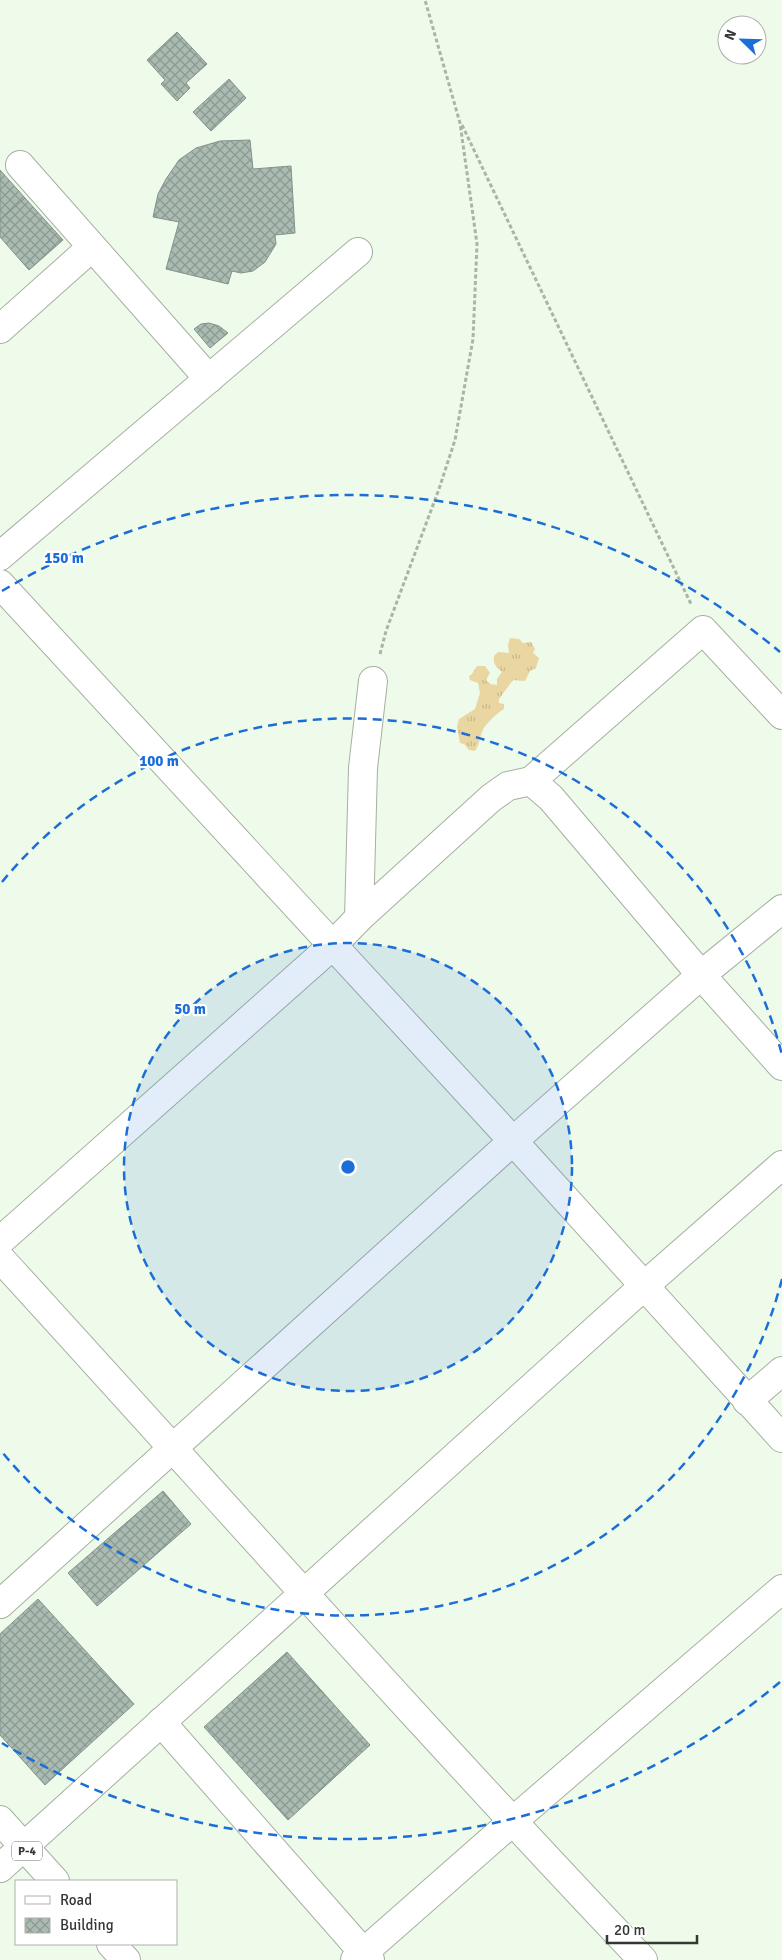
<svg xmlns="http://www.w3.org/2000/svg" width="782" height="1960" viewBox="0 0 782 1960" font-family="Signika,sans-serif">
<style>
.grass{fill:url(#grass-tufts)}
.building{fill:url(#building-cross-hatch);stroke:#82938a}
.lines{fill:none;stroke-linecap:round;stroke-linejoin:round}
.minor-casing{stroke:#a6b0a2;stroke-width:30}
.highway-casing{stroke:#a6b0a2;stroke-width:30}
.path{stroke:#aab4a8;stroke-width:3;stroke-dasharray:4 2.5;stroke-linecap:butt}
.minor{stroke:#fff;stroke-width:28}
.highway{stroke:#fff;stroke-width:28}
.ring{fill:none;stroke:#1b6dd7;stroke-width:2.5;stroke-dasharray:9 6}
.labels{text-anchor:middle;dominant-baseline:central;stroke-width:4.5;stroke-linejoin:round;paint-order:stroke}
.shield{fill:#fff;stroke:#707470;stroke-width:1}
.shield-label{font-size:12px;font-weight:bold;fill:#333832}
.centre{fill:#1b6dd7;stroke:#fff;stroke-width:2.5}
.ring-label{font-size:15px;text-anchor:middle;font-weight:bold;fill:#1b6dd7;stroke:#fff;stroke-width:4.5;stroke-linejoin:round;paint-order:stroke}
</style>
<defs>
<pattern id="grass-tufts" width="24" height="20" patternUnits="userSpaceOnUse" patternTransform="scale(1.25)"><rect width="24" height="20" fill="#ead6a1"/><path d="M3 7l-1-3M5 7V3M7 7l1-3M15 17l-1-3M17 17v-4M19 17l1-3" fill="none" stroke="#c9b88b"/></pattern>
<pattern id="building-cross-hatch" width="8" height="8" patternUnits="userSpaceOnUse" patternTransform="scale(1.25)"><rect width="8" height="8" fill="#aabbb2"/><path d="M0 0l8 8M0 8l8-8" fill="none" stroke="#8b9991"/></pattern>
</defs>
<rect width="100%" height="100%" fill="#eefaea"/>
<path class="grass" d="M510,638L519,639L523,643L531,642L535,649L533,653L539,658L536,668L530,671L525,681L513,680L499,699V703L504,704V709C498,712 484,725 482,732C479,739 480,743 475,751L469,750L464,744L460,743L457,727L459,719L475,709L480,693L478,683L470,680L469,676L472,674L477,666H485L490,673L486,680L490,684L497,685V679L502,672C496,667 493,664 494,656L498,652L509,653L508,645Z"/>
<g class="building">
<path d="M177,32L207,64L186,83L190,88L177,101L161,84L165,80L147,60Z"/>
<path d="M229,79L246,98L211,131L193,112Z"/>
<path d="M250,140L253,169L291,166L295,233L275,235L276,244L265,262L253,271L241,273L232,271L228,284L166,269L179,222L153,217L158,194L166,179L179,160L196,148L220,141Z"/>
<path d="M0,170L25,198L0,220Z"/>
<path d="M25,198L63,240L29,270L0,237V220Z"/>
<path d="M209,323L219,326L228,333L210,348L194,329L201,324Z"/>
<path d="M163,1491L191,1524L97,1606L68,1573Z"/>
<path d="M38,1599L134,1704L45,1785L0,1735V1634Z"/>
<path d="M287,1652L370,1745L288,1820L204,1727Z"/>
</g>
<g class="lines">
<defs>
<g id="minor">
<path d="M20,165L209,379"/>
<path d="M0,329L92,247"/>
<path d="M0,556L358,252"/>
<path d="M0,584L513,1141L782,1438"/>
<path d="M531,781L551,798L701,975L782,1066"/>
<path d="M359,918L363,768L373,681"/>
<path d="M0,1241L332,946L359,918L491,798L508,786L531,781L703,630L782,715"/>
<path d="M0,1258C214,1492 424,1730 643,1960"/>
<path d="M747,1401L782,1371"/>
<path d="M0,1604L513,1141L701,975L782,909"/>
<path d="M161,1722L370,1960"/>
<path d="M0,1868L644,1286L782,1165"/>
<path d="M355,1960L513,1821L782,1589"/>
</g>
<g id="highway">
<path d="M0,1820L55,1881"/>
<path d="M111,1944L126,1960"/>
</g>
</defs>
<use href="#minor" class="minor-casing"/>
<use href="#highway" class="highway-casing"/>
<g class="path">
<path d="M462,125L691,604"/>
<path d="M380,654L386,631L439,489L455,440L473,339L477,244L460,123L425,0"/>
</g>
<use href="#minor" class="minor"/>
<use href="#highway" class="highway"/>
</g>
<circle cx="348" cy="1167" r="224" fill="#1b6dd7" fill-opacity=".12"/>
<g class="ring">
<circle cx="348" cy="1167" r="224"/>
<path d="M782 1279A448 448 0 0 1 2 1452M2 882A448 448 0 0 1 782 1055"/>
<path d="M780 1682A672 672 0 0 1 2 1743M2 591A672 672 0 0 1 780 652"/>
</g>
<g class="labels">
<rect class="shield" x="12" y="1841.5" width="30" height="19" rx="4"/>
<g class="shield-label">
<text x="27" y="1851">P-4</text>
</g>
</g>
<circle cx="348" cy="1167" r="8" class="centre"/>
<g class="ring-label">
<text x="64" y="563">150 m</text>
<text x="159" y="766">100 m</text>
<text x="190" y="1014">50 m</text>
</g>
<rect x="15" y="1880" width="162" height="65" fill="#ffffff" stroke="#adafad"/>
<rect x="25" y="1896" width="25" height="8" fill="#ffffff" stroke="#adafad"/>
<text x="60" y="1905" font-size="15" fill="#333832">Road</text>
<rect x="25" y="1918" width="25" height="15" fill="url(#building-cross-hatch)" stroke="#adafad"/>
<text x="60" y="1930" font-size="15" fill="#333832">Building</text>
<g transform="translate(742 40) rotate(293)"><circle r="24" fill="#ffffff" stroke="#adafad"/>
<path d="M0-4L9 19L0 12L-9 19Z" fill="#1b6dd7"/>
<text y="-8" font-size="14" font-weight="bold" text-anchor="middle" fill="#333832">N</text>
</g>
<path d="M607 1935v8h90v-8" fill="none" stroke="#333832" stroke-width="2.5"/>
<text x="614" y="1935" font-size="15" fill="#333832" stroke="#ffffff" stroke-width="4" paint-order="stroke">20 m</text>
</svg>
